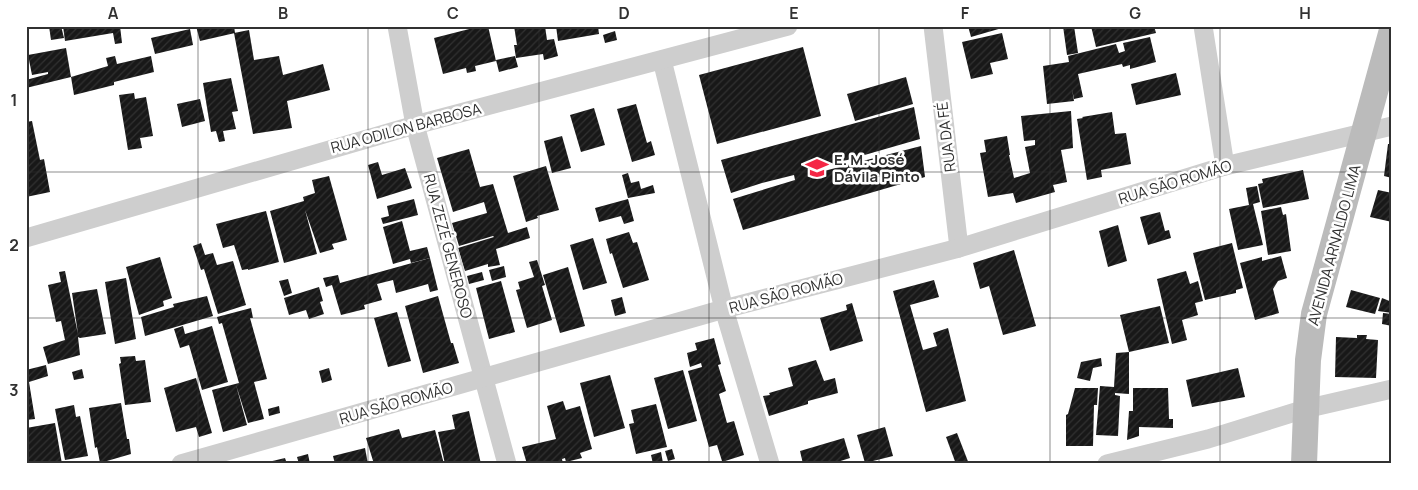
<svg xmlns="http://www.w3.org/2000/svg" width="1418" height="490" viewBox="0 0 1418 490" font-family="Manrope,sans-serif">
<style>
.building{fill:url(#building-hatch)}
.lines{fill:none;stroke-linecap:round;stroke-linejoin:round}
.street{stroke:#cecece;stroke-width:19}
.secondary{stroke:#bbb;stroke-width:26}
.grid{fill:none;stroke:#313131;stroke-width:1;stroke-opacity:0.55}
.labels{text-anchor:middle;dominant-baseline:central;stroke-width:5;stroke-linejoin:round;paint-order:stroke}
.street-label{font-size:15px;fill:#313131;stroke:#fff}
.poi-label{font-size:15px;font-weight:bold;fill:#313131;stroke:#fff;text-anchor:start}
.neatline{fill:none;stroke:#313131;stroke-width:2}
.grid-label{font-size:16px;text-anchor:middle;font-weight:bold;fill:#313131}
</style>
<defs>
<pattern id="building-hatch" width="6" height="6" patternUnits="userSpaceOnUse" patternTransform="scale(1.25)"><rect width="6" height="6" fill="#181818"/><path d="M-1 1l2-2M0 6l6-6M5 7l2-2" fill="none" stroke="#313131"/></pattern>
</defs>
<rect width="100%" height="100%" fill="#fff"/>
<g class="building">
<path d="M49,26H61L64,38L51,40Z"/>
<path d="M63,26H120L122,43L115,44L113,33L65,41Z"/>
<path d="M196,26H234L235,33L200,41Z"/>
<path d="M481,26H488L496,61L475,66L476,71L467,73L466,68L443,74L434,38Z"/>
<path d="M514,26H545L547,40L554,39L558,56L544,60L543,54L516,58L514,45H517Z"/>
<path d="M556,26H598L599,34L558,41Z"/>
<path d="M968,26H1001L1002,28L971,37Z"/>
<path d="M1063,26H1074L1078,53L1067,55Z"/>
<path d="M1091,26H1154L1156,33L1096,47Z"/>
<path d="M190,29L193,45L155,54L151,38Z"/>
<path d="M249,30L254,60L279,56L283,75L323,64L330,90L287,101L292,128L253,134L234,33Z"/>
<path d="M615,31L617,40L605,43L603,35Z"/>
<path d="M1002,33L1008,59L990,63L993,74L971,79L962,42Z"/>
<path d="M1150,37L1156,62L1130,69V65L1123,67L1122,64L1078,74L1083,97L1074,99L1072,89L1074,101L1047,104L1043,66L1069,62L1068,56L1116,44L1119,53L1125,51L1123,43Z"/>
<path d="M803,47L821,116L717,144L699,75Z"/>
<path d="M66,48L71,77L26,88V80L48,74V72L32,75L28,55Z"/>
<path d="M115,56L117,64L151,56L154,72L114,82V85L74,95L71,77L108,66L106,58Z"/>
<path d="M515,56L518,67L499,72L496,60Z"/>
<path d="M1176,73L1181,95L1136,105L1131,84Z"/>
<path d="M906,77L913,104L855,121L847,94Z"/>
<path d="M231,78L238,111L232,112L236,129L223,131L225,141L219,142L216,131L211,132L203,83Z"/>
<path d="M134,93L135,99L146,97L153,136L140,138L142,148L128,150L119,95Z"/>
<path d="M200,99L205,121L182,127L177,104Z"/>
<path d="M636,104L647,143L651,141L655,155L632,162L617,109Z"/>
<path d="M914,107L920,139L823,167L824,171L921,146L925,177L743,230L733,199L795,180L794,175L762,183L731,193L721,160Z"/>
<path d="M594,108L605,145L581,152L570,115Z"/>
<path d="M1071,111L1073,148L1061,150L1067,182L1053,185L1055,192L1016,203L1013,193L988,197L980,153L986,152L984,140L1007,136L1010,155H1009L1014,178L1030,173L1025,147L1035,145V140L1024,141L1021,116Z"/>
<path d="M1112,112L1115,134L1126,133L1131,164L1101,170L1102,177L1087,180L1077,119L1083,118L1082,117Z"/>
<path d="M32,121L40,160L44,159L50,192L26,197V122Z"/>
<path d="M562,136L571,168L552,173L544,141Z"/>
<path d="M1388,144H1392V178L1384,176Z"/>
<path d="M469,149L480,187L493,184L508,233L527,227L530,238L496,249L500,265L488,267V264L465,271L458,248L494,237L493,236L459,246L452,223L487,213L484,202L453,212L437,158Z"/>
<path d="M378,162L382,175L405,168L412,188L377,199L368,165Z"/>
<path d="M546,166L559,210L537,216L538,218L526,222L513,176Z"/>
<path d="M1303,170L1309,199L1263,208L1258,184L1263,183L1262,179Z"/>
<path d="M628,173L631,183L639,181L641,189L653,185L655,193L628,198L622,175Z"/>
<path d="M329,176L347,240L332,244L334,249L320,253L305,210L317,254L284,263L270,211L304,201L303,197L315,193L312,180Z"/>
<path d="M1257,186L1260,202L1253,204L1263,245L1238,250L1229,209L1249,205L1246,188Z"/>
<path d="M1378,190L1392,193V222L1370,217Z"/>
<path d="M414,199L418,215L383,224L381,218L389,216L387,206Z"/>
<path d="M628,199L634,221L624,224L621,216L599,222L595,208Z"/>
<path d="M1281,207L1283,215L1286,214L1291,251L1268,255L1261,211Z"/>
<path d="M266,211L279,262L248,270V269L242,270L234,245L223,248L216,224Z"/>
<path d="M1160,212L1165,231L1169,230L1171,238L1148,245L1140,217Z"/>
<path d="M402,221L410,251L427,247L430,258L411,263L410,259L393,264L383,227Z"/>
<path d="M1118,225L1127,261L1108,267L1099,231Z"/>
<path d="M629,232L633,243L637,242L649,280L623,288L612,253L610,254L606,239Z"/>
<path d="M593,238L607,283L583,290L570,245Z"/>
<path d="M201,243L205,255L213,253L217,265L233,261L246,305L218,314L204,269L201,270L193,246Z"/>
<path d="M1232,243L1243,288L1236,290V293L1205,300L1193,253Z"/>
<path d="M1014,250L1036,326L1003,335L989,286L980,289L973,263Z"/>
<path d="M1281,256L1287,278L1278,281L1273,289L1279,313L1255,320L1240,263L1262,257V261Z"/>
<path d="M160,257L172,298L163,301L164,306L139,315L126,267Z"/>
<path d="M430,258L438,290L430,292L428,284L396,293L393,280L377,284L382,300L364,305L365,309L341,315L332,285L326,287L323,278L338,275L340,283Z"/>
<path d="M537,260L545,285L542,286L552,320L527,328L516,290L520,289L518,282L534,277L529,262Z"/>
<path d="M504,266L506,277L492,281L489,270Z"/>
<path d="M568,267L585,326L560,333L543,275Z"/>
<path d="M65,271L78,334L72,293L97,289L106,334L80,338L78,337L80,355L48,364L43,347L65,340L61,321L56,322L48,285L61,282L59,272Z"/>
<path d="M1186,271L1190,284L1198,281L1203,301L1195,303L1198,315L1182,320L1187,340L1172,344L1157,279Z"/>
<path d="M482,272L484,280L469,284L467,276Z"/>
<path d="M126,278L136,339L115,344L105,282Z"/>
<path d="M288,279L292,293L284,296L279,281Z"/>
<path d="M934,280L939,297L910,305L923,350L937,346L933,333L948,328L966,401L926,412L893,291Z"/>
<path d="M501,281L515,332L489,339L476,288Z"/>
<path d="M319,287L323,301L320,302L324,314L309,319L306,310L289,315L284,298Z"/>
<path d="M1351,290L1380,298L1375,314L1346,307Z"/>
<path d="M207,296L213,316L145,336L141,317L174,307L173,304Z"/>
<path d="M438,296L451,343H453L459,363L423,373L405,306Z"/>
<path d="M622,297L626,313L615,316L611,300Z"/>
<path d="M1382,298L1392,302V313L1378,311Z"/>
<path d="M852,303L863,341L830,351L820,318L847,310L846,305Z"/>
<path d="M1160,306L1169,343L1129,352L1120,315Z"/>
<path d="M251,308L253,318H250L267,379L254,382L264,419L248,423L236,385L247,425L223,432L212,390L239,383L222,323L219,324L217,317Z"/>
<path d="M397,312L411,361L388,367L374,318Z"/>
<path d="M1383,313L1392,314V326L1382,324Z"/>
<path d="M183,326L185,334L212,326L228,382L202,390L189,345L180,348L174,329Z"/>
<path d="M1357,335H1367L1366,339L1378,340L1376,378L1335,377L1336,337L1357,338Z"/>
<path d="M714,338L721,364L718,365L726,391L719,394L727,423L734,421L744,455L722,462L723,464H715L722,461L717,445L709,447L688,371L702,367L701,363L690,367L687,353L697,350L695,343Z"/>
<path d="M1129,352V394L1115,393V395L1120,396L1118,436L1096,435L1100,386L1114,387L1116,353Z"/>
<path d="M135,356L136,361L145,360L151,402L125,405L119,364L121,363L120,357Z"/>
<path d="M1101,358L1102,366L1093,368L1090,381L1077,378L1081,362Z"/>
<path d="M816,360L824,381L835,378L838,393L808,401V404L769,416L763,396L770,395L769,393L793,386L788,368Z"/>
<path d="M46,365L48,376L29,382L35,419L26,420V370Z"/>
<path d="M329,368L332,380L322,383L319,371Z"/>
<path d="M1238,368L1245,397L1192,407L1186,380Z"/>
<path d="M82,369L84,378L74,380L72,372Z"/>
<path d="M683,370L697,421L668,429L654,378Z"/>
<path d="M610,375L625,428L594,437L580,383Z"/>
<path d="M196,378L212,433L199,437L196,427L176,432L164,388Z"/>
<path d="M1075,388H1098L1097,405H1094L1093,446H1066V415L1068,414Z"/>
<path d="M1133,388H1168L1169,419H1173V428L1139,427V436L1127,440L1129,411H1133Z"/>
<path d="M563,401L566,410L580,406L592,449L580,453L582,458L566,462L565,458L562,459L563,464H527L522,447L556,439L547,406Z"/>
<path d="M121,403L127,439H129L131,454L100,463L97,447L95,448L89,408Z"/>
<path d="M656,404L667,447L636,454L629,424L634,423L631,410Z"/>
<path d="M74,405L76,417L80,416L88,456L65,460L55,409Z"/>
<path d="M279,406L280,413L269,416L268,409Z"/>
<path d="M469,411L481,464H445L438,432L455,429L452,415Z"/>
<path d="M55,423L62,464H27L26,428Z"/>
<path d="M885,427L893,456L865,463L857,435Z"/>
<path d="M399,429L402,438L435,430L444,464H374L366,438Z"/>
<path d="M957,433L969,464H956L946,437Z"/>
<path d="M844,438L850,458L831,464H803L800,451Z"/>
<path d="M365,448L368,464H335L333,456Z"/>
<path d="M672,449L675,459L668,461L665,451Z"/>
<path d="M661,452L663,463L653,464L651,455Z"/>
<path d="M308,454L310,464H299L297,457Z"/>
<path d="M285,458L287,464H264V463Z"/>
</g>
<g class="lines">
<g class="street">
<path d="M397,26L415,125L507,464"/>
<path d="M933,26L959,248"/>
<path d="M1203,26L1225,166"/>
<path d="M662,60L724,309L770,464"/>
<path d="M26,238L415,125L788,26"/>
<path d="M181,464L724,309L959,248L1225,166L1392,126"/>
<path d="M1107,464L1208,439L1305,409L1392,389"/>
</g>
<path class="secondary" d="M1304,464L1308,360L1314,314L1392,30"/>
</g>
<path class="grid" d="M198,26V464M368,26V464M539,26V464M709,26V464M879,26V464M1050,26V464M1220,26V464M26,172H1392M26,318H1392"/>
<defs>
<symbol id="school-bare" viewBox="-9 -9 18 18"><path d="M0-5L7-2L0 1L-7-2ZM-4 1L0 2.5L4 1V4Q0 6-4 4Z" fill="#f52645" stroke="#fff" stroke-width="2.5" paint-order="stroke"/></symbol>
</defs>
<g fill-rule="evenodd">
<use href="#school-bare" x="801" y="152" width="32" height="32"/>
</g>
<g class="labels">
<g class="street-label">
<text transform="translate(406 128) rotate(-15)">RUA ODILON BARBOSA</text>
<text transform="translate(946 137) rotate(-97)">RUA DA FÉ</text>
<text transform="translate(1175 182) rotate(-17)">RUA SÃO ROMÃO</text>
<text transform="translate(1334 245) rotate(-75)">AVENIDA ARNALDO LIMA</text>
<text transform="translate(448 246) rotate(75)">RUA ZEZÉ GENEROSO</text>
<text transform="translate(786 293) rotate(-15)">RUA SÃO ROMÃO</text>
<text transform="translate(396 403) rotate(-16)">RUA SÃO ROMÃO</text>
</g>
<g class="poi-label">
<text x="834" y="159">E. M. José<tspan x="834" dy="17">Dávila Pinto</tspan></text>
</g>
</g>
<rect width="1418" height="490" fill="none" stroke="#ffffff" stroke-width="55"/>
<rect x="28" y="28" width="1362" height="434" class="neatline"/>
<g class="grid-label">
<text x="113" y="19">A</text>
<text x="283" y="19">B</text>
<text x="453" y="19">C</text>
<text x="624" y="19">D</text>
<text x="794" y="19">E</text>
<text x="965" y="19">F</text>
<text x="1135" y="19">G</text>
<text x="1305" y="19">H</text>
<text x="14" y="106">1</text>
<text x="14" y="251">2</text>
<text x="14" y="396">3</text>
</g>
</svg>
